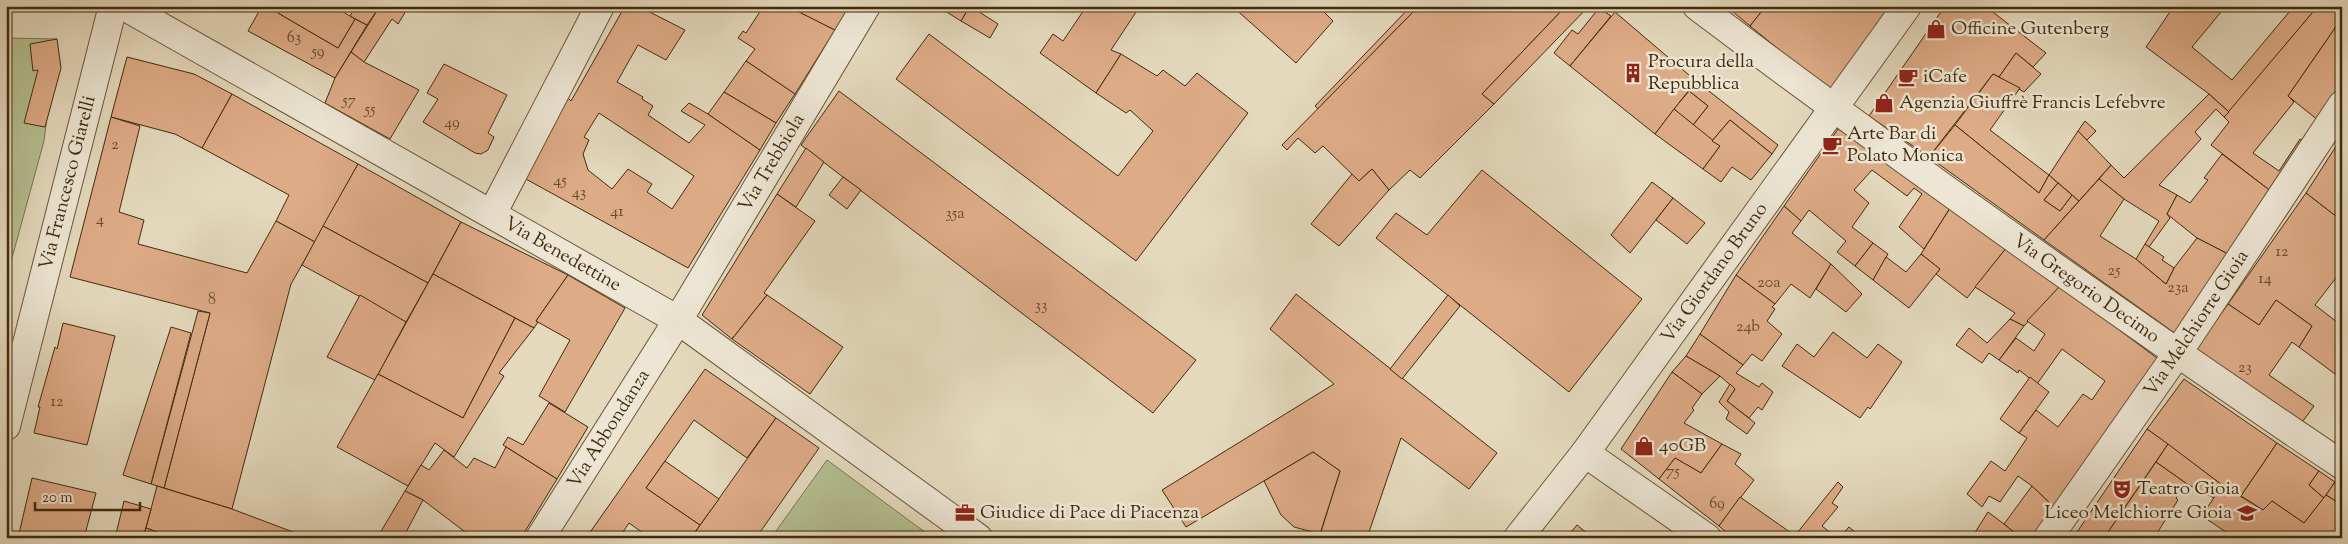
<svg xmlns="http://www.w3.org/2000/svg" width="2348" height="544" viewBox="0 0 2348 544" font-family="'Sorts Mill Goudy',serif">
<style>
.green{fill:#b4bf91;stroke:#7b754f}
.building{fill:#deab87;stroke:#422b0d;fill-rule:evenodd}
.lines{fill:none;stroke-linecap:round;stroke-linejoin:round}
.minor-casing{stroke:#6a5639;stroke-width:30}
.minor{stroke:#ede6d4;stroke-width:28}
.labels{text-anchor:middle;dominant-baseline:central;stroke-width:5;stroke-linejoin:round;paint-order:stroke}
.number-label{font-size:16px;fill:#694b2c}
.poi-label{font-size:19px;fill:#422b0d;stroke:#ede6d4;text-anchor:start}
.street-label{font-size:19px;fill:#422b0d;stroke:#ede6d4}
</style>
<rect width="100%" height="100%" fill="#e4d9bd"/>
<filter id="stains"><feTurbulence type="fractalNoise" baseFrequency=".004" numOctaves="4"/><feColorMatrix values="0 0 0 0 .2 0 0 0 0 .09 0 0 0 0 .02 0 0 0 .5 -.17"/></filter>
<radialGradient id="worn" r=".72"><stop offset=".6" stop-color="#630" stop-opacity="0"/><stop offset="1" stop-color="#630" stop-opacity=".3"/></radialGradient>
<g class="green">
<path d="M6,38L57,39L44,141L6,280Z"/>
<path d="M827,460L933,538H771Z"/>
</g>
<g class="building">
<path d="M262,6H281L278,13L338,48L355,19L367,25L335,78L248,31Z"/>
<path d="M281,6H333L355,19L338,48L278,13Z"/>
<path d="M356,6H380L367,25L350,16Z"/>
<path d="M380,6H409L398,24L392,19L364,62L351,52Z"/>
<path d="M625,6H638L685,30L666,60L638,45L617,82L643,97L642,99L653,106L648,115L689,143L705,125L681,111L689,103L708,114L760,150L688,268L524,178L567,97L571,101ZM599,113L694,176L672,209L647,192L652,184L628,169L612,189L588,170L583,154L589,140L584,137Z"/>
<path d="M757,6H788L835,30L795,94L746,61L755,49L738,38L743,31L746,33L761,10Z"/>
<path d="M843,6L848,10L835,30L789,7Z"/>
<path d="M937,6H970L961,21Z"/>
<path d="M970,6L998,24L990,38L961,21Z"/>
<path d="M1077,6H1140L1111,50L1121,54L1096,93L1040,53L1053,34L1063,41L1084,10Z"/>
<path d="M1232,6H1318L1333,21L1296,63Z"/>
<path d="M1411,6H1419L1318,109L1315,106Z"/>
<path d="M1419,6H1566L1482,94L1494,104L1420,178L1410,170L1389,190L1372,169L1359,181L1323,146L1315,153L1298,138L1287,150L1282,145Z"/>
<path d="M1566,6H1589L1494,104L1482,94Z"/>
<path d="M1726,6H1766L1750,26Z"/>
<path d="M1766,6H1891L1831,92L1750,26Z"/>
<path d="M1945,6H1985L2046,53L2033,67L2016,53L1999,77L1993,74L1929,157L1869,116Z"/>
<path d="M1985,6H1995L1992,12Z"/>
<path d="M2174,6H2226L2192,47L2232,80L2290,11L2285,6H2318L2229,112L2209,94L2146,47Z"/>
<path d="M2318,6H2342V18L2288,96L2294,102L2253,153L2279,171L2300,139L2306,142L2272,192L2211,145L2229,122L2224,117Z"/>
<path d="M1599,8L1611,16L1570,66L1554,53L1572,30L1578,34Z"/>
<path d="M1615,12L1696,81L1655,134L1570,66Z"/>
<path d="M2342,18V87L2319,121L2288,96Z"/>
<path d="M929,34L1118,176L1153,131L1130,110L1126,113L1096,93L1121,54L1157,76L1163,70L1185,86L1197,73L1248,113L1136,261L896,79Z"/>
<path d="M57,39L61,68L45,127L24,123L38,70L33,71L30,44Z"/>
<path d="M351,52L364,62L419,90L390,139L325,103L335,78Z"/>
<path d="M2016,53L2041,74L2024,92L1999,77Z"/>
<path d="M127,57L194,74L232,94L202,148L175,134L111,117Z"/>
<path d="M746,61L795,94L776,123L724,92Z"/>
<path d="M444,64L507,95L488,133L494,137L488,150L481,154L475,153L423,122L438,99L427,93Z"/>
<path d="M1993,74L2020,88L1990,130L2049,175L2039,193L1955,125Z"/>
<path d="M1696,81L1778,145L1772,154L1730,120L1712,141L1693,125L1708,106L1689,91Z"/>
<path d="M839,91L1196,360L1153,413L801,145Z"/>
<path d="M1689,91L1708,106L1693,125L1674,109Z"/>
<path d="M724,92L776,123L760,150L708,114Z"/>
<path d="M232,94L358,164L315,242L276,221L289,195L202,148Z"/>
<path d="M2209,94L2229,112L2224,117L2216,109L2195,132L2201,139L2159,185L2177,195L2167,214L2170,218L2149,247L2145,244L2159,221L2124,199L2099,179L2111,165L2124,178Z"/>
<path d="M1674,109L1720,146L1703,169L1655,134Z"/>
<path d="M111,117L140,126L119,212L144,220L138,244L247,273L276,221L315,242L291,284L232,509L164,488L210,313L70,277Z"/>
<path d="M1730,120L1772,154L1751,180L1732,167L1721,182L1703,169L1720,146L1712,141Z"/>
<path d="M2085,121L2096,131L2087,140L2078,131Z"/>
<path d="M1955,125L2039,193L2049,175L2058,183L2044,200L2060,211L2072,195L2079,201L2044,240L1929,157Z"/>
<path d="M1838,129L1882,152L1952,205L1924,249L1899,227L1922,194L1914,188L1907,196L1872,170L1854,190L1869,203L1852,227L1873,243L1855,266L1837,252L1846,241L1809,210L1801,221L1784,206Z"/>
<path d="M2078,131L2111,165L2079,201L2049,175Z"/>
<path d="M2342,137V221L2306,193Z"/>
<path d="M806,148L824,162L796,207L777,194Z"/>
<path d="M2222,154L2272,192L2230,255L2197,238L2167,214L2177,195L2190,203L2208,180L2204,178Z"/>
<path d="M358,164L461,222L428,283L323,226Z"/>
<path d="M1372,169L1389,190L1339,246L1311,224L1352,174L1359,181Z"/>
<path d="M1482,170L1642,299L1569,392L1376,238L1396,213L1427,235Z"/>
<path d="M843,177L861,190L847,209L829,195Z"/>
<path d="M2099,179L2124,199L2100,236L2136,259L2166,284L2174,268L2197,238L2230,255L2176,334L2044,240Z"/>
<path d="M1652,182L1673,198L1630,253L1611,235Z"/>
<path d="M2058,183L2072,195L2060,211L2044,200Z"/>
<path d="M2306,193L2342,221V270L2315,305L2342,326V365L2335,374L2299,347L2312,326L2276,300L2259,325L2228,304Z"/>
<path d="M777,194L815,221L764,293L767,295L732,339L702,315Z"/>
<path d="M1673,198L1705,223L1687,244L1656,220Z"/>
<path d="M1952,205L2007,247L1967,298L1936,274L1940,269L1921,254Z"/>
<path d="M1784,206L1801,221L1792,233L1831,264L1810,298L1791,284L1775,304L1736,275Z"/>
<path d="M461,222L568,275L536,321L538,322L534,328L433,274Z"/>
<path d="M323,226L428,283L406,322L302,265Z"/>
<path d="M1873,243L1888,254L1873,280L1855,266Z"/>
<path d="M2145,244L2164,257L2162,260L2174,268L2166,284L2136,259Z"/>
<path d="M2007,247L2060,286L2024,326L2010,319L2015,313L1975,287Z"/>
<path d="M1921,254L1940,269L1909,308L1873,280L1886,257L1906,272Z"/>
<path d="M1831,264L1862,294L1846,312L1816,289Z"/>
<path d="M433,274L515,318L463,418L378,374Z"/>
<path d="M568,275L625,308L565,412L539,396L570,340L536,321Z"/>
<path d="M1736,275L1775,304L1772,307L1775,309L1767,321L1782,334L1762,361L1752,354L1743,365L1700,334Z"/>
<path d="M2060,286L2161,361L2060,513L2032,486L2018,476L2000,502L1989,496L1982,507L1967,494L1991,461L2005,471L2027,438L2019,433L2036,410L2058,427L2083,394L2092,400L2105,381L2062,349L2037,384L2019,370L2018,373L1999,360L2016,338L2034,351L2045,334L2027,321Z"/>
<path d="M1296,294L1497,453L1469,489L1401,438L1367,538H1319L1340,471L1313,452L1186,527L1162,490L1334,384L1270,329Z"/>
<path d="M360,295L406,322L375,380L327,357Z"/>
<path d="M767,295L843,347L810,394L732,339Z"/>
<path d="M1448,295L1460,306L1402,379L1390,369Z"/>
<path d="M2276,300L2312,326L2299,347L2292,342L2269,375L2314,406L2300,425L2194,352L2228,304L2259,325Z"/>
<path d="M198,311L210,313L164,488L151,484Z"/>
<path d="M515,318L534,328L499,373L504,376L454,457L435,443L408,486L337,447L378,374L463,418Z"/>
<path d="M2010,319L2024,326L1999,360L1989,353L1982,363L1956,345L1969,328L1987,343Z"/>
<path d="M63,323L115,336L87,445L34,433L40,407H38L55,347L57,349Z"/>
<path d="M171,327L191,333L151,484L123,475Z"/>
<path d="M1833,332L1867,358L1878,344L1902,362L1870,409L1868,407L1860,418L1782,366L1797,344L1814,357Z"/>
<path d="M1700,334L1743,365L1736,373L1759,387L1762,383L1773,392L1762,410L1758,407L1749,418L1727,401L1735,389L1720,376L1686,356Z"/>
<path d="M1686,356L1720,376L1702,394L1672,372Z"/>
<path d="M705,369L776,418L747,458L694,420L646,488L700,525L691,538H650L629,523L619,538H586Z"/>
<path d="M1672,372L1702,394L1692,408L1694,410L1684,423L1722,444L1701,473L1675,458L1659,479L1621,449Z"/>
<path d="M2030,377L2049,392L2019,433L2000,419Z"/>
<path d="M2184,379L2277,443L2241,496L2222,485L2147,429Z"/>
<path d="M1730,384L1735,389L1727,401L1755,423L1747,434L1726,419L1729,412L1719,402Z"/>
<path d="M549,403L588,427L557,479L503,445L508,437L523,445Z"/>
<path d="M776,418L819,448L756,538H691Z"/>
<path d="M2147,429L2168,444L2104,538H2073Z"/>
<path d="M2277,443L2319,471L2309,485L2324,498L2304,523L2272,501L2263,510L2241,496Z"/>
<path d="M1722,444L1741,454L1735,464L1754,480L1719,526L1659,479L1675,458L1701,473Z"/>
<path d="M2168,444L2222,485L2214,498L2187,484L2156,462Z"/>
<path d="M506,447L557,479L521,538H473L423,500L405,491L421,465L429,470L444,450L467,468L474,458L495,468Z"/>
<path d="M1313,452L1340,471L1320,534L1294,527L1281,515L1264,481Z"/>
<path d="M665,461L719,499L700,525L646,488Z"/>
<path d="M2156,462L2187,484L2176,498L2178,500L2154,538H2104Z"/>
<path d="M2319,471L2335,482L2324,498L2309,485Z"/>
<path d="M32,478L96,493L84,538H18Z"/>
<path d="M1838,482L1843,487L1832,503L1838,507L1822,526L1837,538H1793Z"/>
<path d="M2335,482L2342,487V505L2326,495Z"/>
<path d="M2222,485L2263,510L2272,501L2304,523L2326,495L2342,505V538H2235L2202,516Z"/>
<path d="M157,486L232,509L293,532L291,538H174L146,528Z"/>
<path d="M2032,486L2060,513L2038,538H2021L2004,524Z"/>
<path d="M405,491L423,500L403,538H377Z"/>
<path d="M1740,497L1794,535L1793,538H1733L1719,526Z"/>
<path d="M124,501L151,509L143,538H115Z"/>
<path d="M1988,512L2004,524L2021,538H1979L1974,534Z"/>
<path d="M1577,525L1593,538H1566Z"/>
<path d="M1849,527L1862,538H1839Z"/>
<path d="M146,528L174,538H143Z"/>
</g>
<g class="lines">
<defs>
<g id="minor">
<path id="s1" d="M124,6L678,320L978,538"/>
<path id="s2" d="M1697,6C1908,165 2123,318 2342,465"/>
<path d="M492,214L600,6"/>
<path id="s3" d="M6,426L113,6"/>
<path d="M1585,453L1707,538"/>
<path id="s4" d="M540,538L678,320L866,6"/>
<path id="s5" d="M1518,538L1585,453L1907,6"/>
<path id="s6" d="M2048,538L2177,354L2342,105"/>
</g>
</defs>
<use href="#minor" class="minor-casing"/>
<use href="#minor" class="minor"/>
</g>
<defs>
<symbol id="shop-bare" viewBox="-9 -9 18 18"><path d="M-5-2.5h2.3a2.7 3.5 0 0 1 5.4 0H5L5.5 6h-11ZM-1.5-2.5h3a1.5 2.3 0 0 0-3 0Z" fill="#8f2418" stroke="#ede6d4" stroke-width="2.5" paint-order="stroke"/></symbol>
<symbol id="building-bare" viewBox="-9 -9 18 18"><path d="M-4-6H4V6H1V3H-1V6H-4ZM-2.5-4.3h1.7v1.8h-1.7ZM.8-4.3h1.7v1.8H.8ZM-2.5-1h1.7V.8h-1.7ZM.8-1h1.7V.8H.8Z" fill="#8f2418" stroke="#ede6d4" stroke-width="2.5" paint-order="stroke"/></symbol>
<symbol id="cafe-bare" viewBox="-9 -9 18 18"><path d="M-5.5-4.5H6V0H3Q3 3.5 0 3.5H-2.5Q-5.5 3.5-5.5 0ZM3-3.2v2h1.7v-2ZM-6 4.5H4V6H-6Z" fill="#8f2418" stroke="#ede6d4" stroke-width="2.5" paint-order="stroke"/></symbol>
<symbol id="theatre-bare" viewBox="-9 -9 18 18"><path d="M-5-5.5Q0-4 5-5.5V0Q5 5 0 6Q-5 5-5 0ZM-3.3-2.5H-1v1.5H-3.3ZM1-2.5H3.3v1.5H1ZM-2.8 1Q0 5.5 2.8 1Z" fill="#8f2418" stroke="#ede6d4" stroke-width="2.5" paint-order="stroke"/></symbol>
<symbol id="office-bare" viewBox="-9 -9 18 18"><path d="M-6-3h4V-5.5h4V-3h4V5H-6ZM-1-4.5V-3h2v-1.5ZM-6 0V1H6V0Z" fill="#8f2418" stroke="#ede6d4" stroke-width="2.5" paint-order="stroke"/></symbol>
<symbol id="school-bare" viewBox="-9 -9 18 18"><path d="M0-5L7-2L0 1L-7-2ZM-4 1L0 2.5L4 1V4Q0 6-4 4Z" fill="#8f2418" stroke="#ede6d4" stroke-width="2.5" paint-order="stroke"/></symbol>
</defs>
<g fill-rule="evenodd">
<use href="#shop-bare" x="1922" y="15" width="28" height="28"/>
<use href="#building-bare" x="1619" y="59" width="28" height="28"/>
<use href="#cafe-bare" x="1894" y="63" width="28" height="28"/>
<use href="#shop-bare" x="1870" y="89" width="28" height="28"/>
<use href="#cafe-bare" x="1818" y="131" width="28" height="28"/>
<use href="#shop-bare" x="1630" y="432" width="28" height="28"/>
<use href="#theatre-bare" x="2108" y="475" width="28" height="28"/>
<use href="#office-bare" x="951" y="499" width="28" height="28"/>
<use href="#school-bare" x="2233" y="499" width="28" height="28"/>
</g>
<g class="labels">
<g class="number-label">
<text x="294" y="38">63</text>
<text x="318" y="52">59</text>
<text x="349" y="101">57</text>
<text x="370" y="110">55</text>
<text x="452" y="123">49</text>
<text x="115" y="145">2</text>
<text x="560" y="181">45</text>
<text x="579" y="193">43</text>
<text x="617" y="212">41</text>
<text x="955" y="214">35a</text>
<text x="100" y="220">4</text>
<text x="2282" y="252">12</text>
<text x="2114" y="271">25</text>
<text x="2265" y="279">14</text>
<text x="1769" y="283">20a</text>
<text x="2178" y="288">23a</text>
<text x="212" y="300">8</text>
<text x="1041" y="306">33</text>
<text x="1748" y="327">24b</text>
<text x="2245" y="368">23</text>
<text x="57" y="402">12</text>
<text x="1673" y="472">75</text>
<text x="1717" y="504">69</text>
</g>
<g class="poi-label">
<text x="1951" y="29">Officine Gutenberg</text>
<text x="1648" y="62">Procura della<tspan x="1648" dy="22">Repubblica</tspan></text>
<text x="1923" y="77">iCafe</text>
<text x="1899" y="103">Agenzia Giuffrè Francis Lefebvre</text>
<text x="1847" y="134">Arte Bar di<tspan x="1847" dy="22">Polato Monica</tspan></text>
<text x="1659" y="446">40GB</text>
<text x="2137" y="489">Teatro Gioia</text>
<text x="980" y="513">Giudice di Pace di Piacenza</text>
<text x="2232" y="513" text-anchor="end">Liceo Melchiorre Gioia</text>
</g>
<g class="street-label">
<text stroke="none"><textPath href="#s4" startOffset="441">Via Trebbiola</textPath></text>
<text stroke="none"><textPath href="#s3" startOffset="251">Via Francesco Giarelli</textPath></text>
<text stroke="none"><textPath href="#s1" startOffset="504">Via Benedettine</textPath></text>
<text stroke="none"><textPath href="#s5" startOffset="330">Via Giordano Bruno</textPath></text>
<text stroke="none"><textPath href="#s2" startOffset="481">Via Gregorio Decimo</textPath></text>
<text stroke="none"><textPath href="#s6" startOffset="261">Via Melchiorre Gioia</textPath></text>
<text stroke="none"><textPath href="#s4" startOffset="129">Via Abbondanza</textPath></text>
</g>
</g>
<rect width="2348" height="544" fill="none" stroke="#e4d9bd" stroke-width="25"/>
<rect x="8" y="8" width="2333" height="529" fill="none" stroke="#422b0d" stroke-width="2.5"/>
<rect x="12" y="12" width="2323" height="519" fill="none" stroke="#422b0d"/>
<path d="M35 502v8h105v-8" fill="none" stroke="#422b0d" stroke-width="2.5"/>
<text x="42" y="502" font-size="15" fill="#422b0d" stroke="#ede6d4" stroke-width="4" paint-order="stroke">20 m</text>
<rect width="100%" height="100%" filter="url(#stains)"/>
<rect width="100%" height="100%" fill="url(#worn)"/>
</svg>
